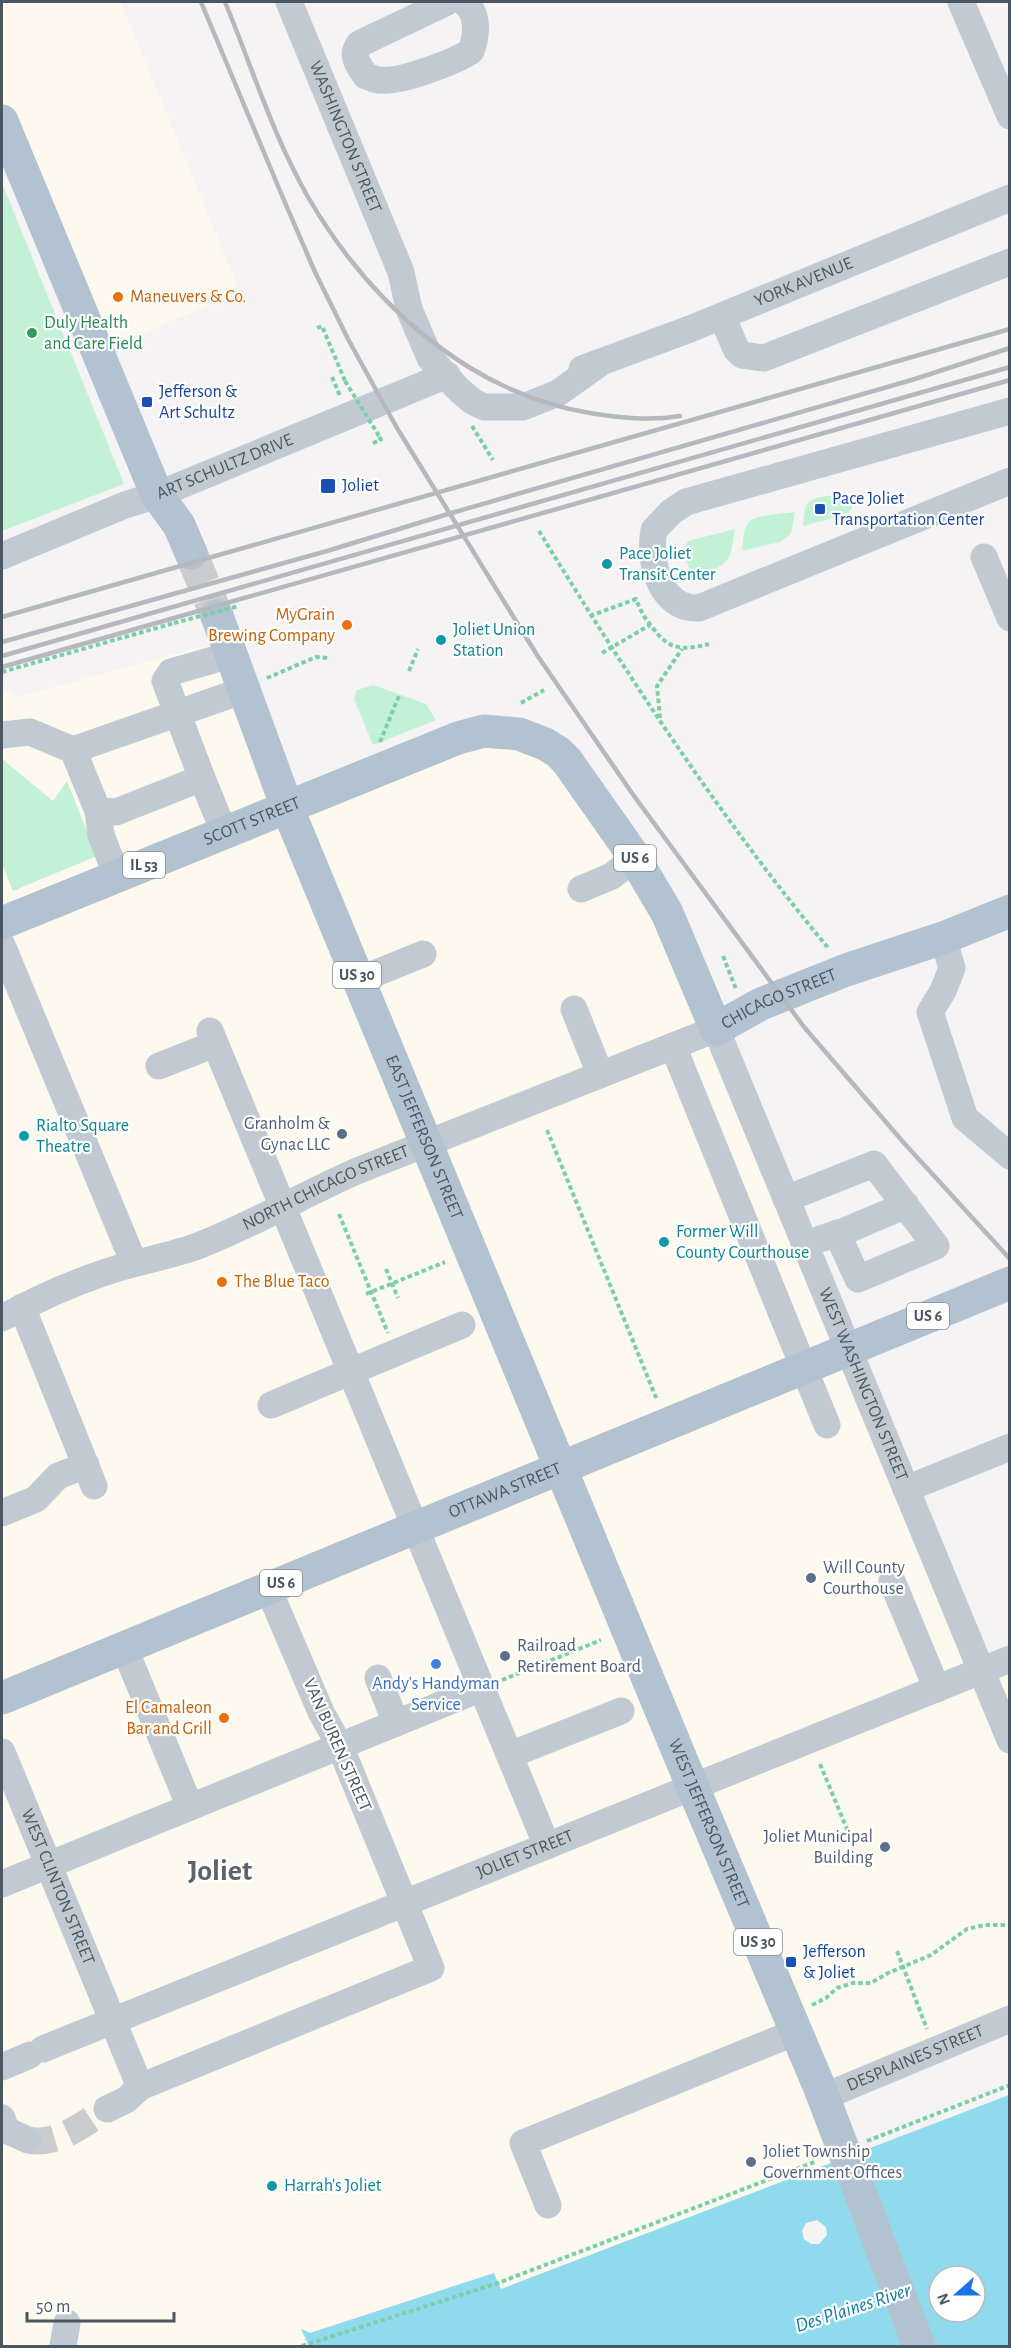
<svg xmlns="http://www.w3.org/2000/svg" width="1011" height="2348" viewBox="0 0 1011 2348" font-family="'Alegreya Sans',sans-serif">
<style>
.commercial{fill:#fdf9ef}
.green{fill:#c3f1d5}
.water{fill:#90daee;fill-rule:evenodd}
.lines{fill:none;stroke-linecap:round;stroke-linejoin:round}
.minor-tunnel{stroke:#caccce;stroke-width:27;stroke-dasharray:27 14;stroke-linecap:butt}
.major-tunnel{stroke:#caccce;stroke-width:33;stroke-dasharray:33 16;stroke-linecap:butt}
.path{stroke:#7ad0a6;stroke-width:4;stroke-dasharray:4.5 3;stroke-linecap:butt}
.minor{stroke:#c1cad2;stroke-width:27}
.major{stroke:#b3c2d1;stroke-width:33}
.rail{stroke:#b5b8bd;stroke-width:4.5}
.path-bridge{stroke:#7ad0a6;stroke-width:4;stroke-dasharray:4.5 3;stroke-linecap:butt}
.food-dot{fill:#e8710a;stroke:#fff;stroke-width:2}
.leisure-dot{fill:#2e9e5b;stroke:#fff;stroke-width:2}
.transit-dot{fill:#1a4fb4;stroke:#fff;stroke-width:2}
.culture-dot{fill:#0f9aa8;stroke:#fff;stroke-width:2}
.service-dot{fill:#5c6f8a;stroke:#fff;stroke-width:2}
.shop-dot{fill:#3f7fe0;stroke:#fff;stroke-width:2}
.labels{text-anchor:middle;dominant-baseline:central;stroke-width:4.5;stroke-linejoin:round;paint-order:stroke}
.shield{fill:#fff;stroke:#808990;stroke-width:1.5}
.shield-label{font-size:16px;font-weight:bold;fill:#4a5661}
.street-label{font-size:18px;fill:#4a5661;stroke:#fff}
.food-label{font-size:18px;fill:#c56008;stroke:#fff;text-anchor:start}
.leisure-label{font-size:18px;fill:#27864d;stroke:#fff;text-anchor:start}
.transit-label{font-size:18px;fill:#164399;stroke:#fff;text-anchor:start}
.culture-label{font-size:18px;fill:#0d838f;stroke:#fff;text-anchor:start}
.service-label{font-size:18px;fill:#4e5e75;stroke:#fff;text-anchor:start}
.shop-label{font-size:18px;fill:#366cbe;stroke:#fff}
.water-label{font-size:20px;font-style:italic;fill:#0c7c9b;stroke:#fff}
.town-label{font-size:30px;font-weight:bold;fill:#5f6368;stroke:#fff}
</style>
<rect width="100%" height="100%" fill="#f5f3f3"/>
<g class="commercial">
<path d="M2,2H121L240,292L101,351L2,112Z"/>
<path d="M215,643L688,1785L113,2022L2,1749V689L18,697Z"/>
<path d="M458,740H532L626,850L978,1678L1009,1665V2019L825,2095L289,807Z"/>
<path d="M2,1758L111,2020L2,2065Z"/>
<path d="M691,1792L844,2158L500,2289L493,2273L309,2333L302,2329L308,2346H2V2071Z"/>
</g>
<g class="green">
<path d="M2,183L124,484L2,531Z"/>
<path d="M847,495L855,503L848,514L803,526C804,520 804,511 806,506C811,494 837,496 847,495Z"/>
<path d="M795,512L791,534L780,542L742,551C743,543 743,529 748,523C754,514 784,514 795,512Z"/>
<path d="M735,529C730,559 732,564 702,574L692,571C685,563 682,549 688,541Z"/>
<path d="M373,685L426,704L436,720L373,745L354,699L357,690Z"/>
<path d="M2,759L53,801L67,781L97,856L13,891L2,864Z"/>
</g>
<path class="water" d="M1009,2095V2346H309L301,2329L310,2333L494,2273L501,2289ZM817,2220L826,2227L827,2235L819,2244H811L804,2239L802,2231L806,2223ZM939,2276H975V2312H939Z"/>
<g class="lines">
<path class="minor-tunnel" d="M28,2140C56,2146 84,2124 107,2109"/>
<path class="major-tunnel" d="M191,553L217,616"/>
<g class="path">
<path d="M317,328L322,326L345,381"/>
<path d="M332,377L340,396"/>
<path d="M472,426L493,460"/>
<path d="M373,443L381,440L379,436"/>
<path d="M539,531C627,675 721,819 829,949"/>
<path d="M590,616L636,599C640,610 644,617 652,627C669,650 682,651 709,644"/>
<path d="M602,653L650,625"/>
<path d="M409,671L418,649"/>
<path d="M2,672L174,623"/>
<path d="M267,678L316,657L328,658"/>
<path d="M521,703L544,690"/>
<path d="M660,718L657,686L682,649"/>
<path d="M380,742L399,696"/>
<path d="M723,956L736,989"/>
<path d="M547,1130L657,1400"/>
<path d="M339,1214L388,1333"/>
<path d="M386,1269L398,1298"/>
<path d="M366,1294L445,1262"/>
<path d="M502,1680L601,1640"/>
<path d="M820,1764L849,1834"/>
<path d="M897,1951L927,2029"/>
<path d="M812,2005L826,1998L837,1988L853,1983H871L888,1973L931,1955L967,1929L985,1925H1010"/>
<path d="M867,2141L1010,2085"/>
<path d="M302,2346L498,2283L817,2161"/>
</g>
<g class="minor">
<path id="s1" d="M289,2L401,272L409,309L430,358L458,389L472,401L484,407H523L558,393L599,364"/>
<path d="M447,2L359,44C350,56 359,66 366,76C370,77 375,80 380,80C399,83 455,62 471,51C477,35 479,13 464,2"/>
<path d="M961,2L1010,116"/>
<path d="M722,316L736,349L742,355L764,358L1010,262"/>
<path id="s2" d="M582,369L690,329L1010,198"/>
<path d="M1010,411L686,502L671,512L654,530C648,561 660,610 699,608L1010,481"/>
<path id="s3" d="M2,556L125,505L157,495L447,375"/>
<path d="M984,557L1010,618"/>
<path d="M2,735L30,732L73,750L230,695"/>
<path d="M73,750L98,811L116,812L202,778L165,681L171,672L213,660"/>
<path d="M202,778L224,832"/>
<path d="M98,811L101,835L117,876"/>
<path d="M581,889L612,876L634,858"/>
<path d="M943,938L952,968L943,991L930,1012L965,1118L1010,1156"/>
<path d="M2,945L134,1263"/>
<path d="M359,980L423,954"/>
<path d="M574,1009L600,1074"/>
<path d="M210,1031L547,1846"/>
<path d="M673,1046L827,1425"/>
<path d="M159,1066L215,1044"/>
<path d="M786,1199L874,1164L936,1246L858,1279L837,1233"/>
<path d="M820,1239L845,1231L906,1205"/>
<path d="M22,1307L94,1486"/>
<path id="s4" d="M2,1318C35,1300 70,1284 106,1272C136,1262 166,1257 195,1247C251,1226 302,1195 357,1171L716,1029L1010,1740"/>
<path d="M271,1405L462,1325"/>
<path d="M906,1489L1010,1447"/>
<path d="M2,1513L36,1499L58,1476L86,1465"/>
<path d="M892,1581L937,1689"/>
<path d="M124,1647L190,1807"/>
<path d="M378,1678L396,1723"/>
<path id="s5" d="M2,1752L140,2087L431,1968L340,1746L321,1712L268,1588"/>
<path d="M510,1755L621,1711"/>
<path d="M2,1884L482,1688"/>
<path id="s6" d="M43,2049L1010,1659"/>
<path d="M2,2067L30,2055"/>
<path id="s7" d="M823,2097L1010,2019"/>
<path d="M107,2109L126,2100L140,2087"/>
<path d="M2,2118L6,2130L28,2140"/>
<path d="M548,2205L523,2143L796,2032"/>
<path d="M63,2346L67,2323"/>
</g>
<g class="major">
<path d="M2,121L157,495L179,525L191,553"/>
<path id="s8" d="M217,616L287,807L684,1766L819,2086L919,2346"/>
<path id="s9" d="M2,923L458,738L484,731L519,734L545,744L558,752L567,761L631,852L667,913L716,1029"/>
<path id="s10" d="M716,1029L761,1004L846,970L943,938L1010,911"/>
<path id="s11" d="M2,1698L1010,1283"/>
</g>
<g class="rail">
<path d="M201,2L283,198L315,272L348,339L397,428L537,655L634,796L804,1027L904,1143L1010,1259"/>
<path d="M225,2C252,67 273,136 308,197C369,302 468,393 590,413C621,418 650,421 680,416"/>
<path d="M2,617L1010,329"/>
<path d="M2,642L327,551L448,514L915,379L1010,348"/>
<path d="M2,656L1010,367"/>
<path d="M2,667L1010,380"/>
</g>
<g class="path-bridge">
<path d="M345,381L379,436"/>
<path d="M174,623L239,606"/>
</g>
</g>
<g class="food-dot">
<circle cx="118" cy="297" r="6"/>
<circle cx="347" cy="625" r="6"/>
<circle cx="222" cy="1282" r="6"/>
<circle cx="224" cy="1718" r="6"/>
</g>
<circle class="leisure-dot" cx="32" cy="333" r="6"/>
<g class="transit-dot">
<rect x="141" y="396" width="12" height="12" rx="3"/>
<rect x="320" y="478" width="16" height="16" rx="3"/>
<rect x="814" y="503" width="12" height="12" rx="3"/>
<rect x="785" y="1956" width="12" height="12" rx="3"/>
</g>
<g class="culture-dot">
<circle cx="607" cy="564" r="6"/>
<circle cx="441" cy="640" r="6"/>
<circle cx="24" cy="1136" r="6"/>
<circle cx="664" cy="1242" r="6"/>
<circle cx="272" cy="2186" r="6"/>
</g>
<g class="service-dot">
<circle cx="342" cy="1134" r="6"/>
<circle cx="811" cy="1578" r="6"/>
<circle cx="505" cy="1656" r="6"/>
<circle cx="885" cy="1847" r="6"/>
<circle cx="751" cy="2162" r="6"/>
</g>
<circle class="shop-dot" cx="436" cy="1664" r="6"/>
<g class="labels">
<g class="shield">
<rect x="614" y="845" width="42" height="26" rx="4.5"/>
<rect x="123" y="852" width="42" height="26" rx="4.5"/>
<rect x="333" y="962" width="48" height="26" rx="4.5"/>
<rect x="907" y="1303" width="42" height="26" rx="4.5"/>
<rect x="260" y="1570" width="42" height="26" rx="4.5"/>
<rect x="734" y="1929" width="48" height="26" rx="4.5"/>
</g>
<g class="shield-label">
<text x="635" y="858">US 6</text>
<text x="144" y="865">IL 53</text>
<text x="357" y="975">US 30</text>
<text x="928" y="1316">US 6</text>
<text x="281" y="1583">US 6</text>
<text x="758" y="1942">US 30</text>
</g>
<g class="street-label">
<text stroke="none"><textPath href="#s1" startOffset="146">WASHINGTON STREET</textPath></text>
<text stroke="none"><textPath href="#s2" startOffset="238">YORK AVENUE</textPath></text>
<text stroke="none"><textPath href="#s3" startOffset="240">ART SCHULTZ DRIVE</textPath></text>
<text stroke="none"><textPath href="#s9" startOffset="270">SCOTT STREET</textPath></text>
<text stroke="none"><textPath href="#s10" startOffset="70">CHICAGO STREET</textPath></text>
<text stroke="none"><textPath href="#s8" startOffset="561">EAST JEFFERSON STREET</textPath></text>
<text stroke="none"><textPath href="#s4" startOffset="350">NORTH CHICAGO STREET</textPath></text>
<text stroke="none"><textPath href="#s4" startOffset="1156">WEST WASHINGTON STREET</textPath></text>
<text stroke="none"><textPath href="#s11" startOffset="544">OTTAWA STREET</textPath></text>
<text transform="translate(337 1745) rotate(66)">VAN BUREN STREET</text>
<text stroke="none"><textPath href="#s8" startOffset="1304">WEST JEFFERSON STREET</textPath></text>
<text stroke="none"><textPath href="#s6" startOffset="520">JOLIET STREET</textPath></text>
<text stroke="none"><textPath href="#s5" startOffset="146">WEST CLINTON STREET</textPath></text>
<text stroke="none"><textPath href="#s7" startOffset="100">DESPLAINES STREET</textPath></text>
</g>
<g class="food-label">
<text x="130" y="297">Maneuvers &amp; Co.</text>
<text x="335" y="615" text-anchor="end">MyGrain<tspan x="335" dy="21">Brewing Company</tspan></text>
<text x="234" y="1282">The Blue Taco</text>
<text x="212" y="1708" text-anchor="end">El Camaleon<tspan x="212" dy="21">Bar and Grill</tspan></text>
</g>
<g class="leisure-label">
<text x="44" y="323">Duly Health<tspan x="44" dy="21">and Care Field</tspan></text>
</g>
<g class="transit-label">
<text x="159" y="392">Jefferson &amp;<tspan x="159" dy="21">Art Schultz</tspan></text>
<text x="342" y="486">Joliet</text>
<text x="832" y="499">Pace Joliet<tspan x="832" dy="21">Transportation Center</tspan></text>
<text x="803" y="1952">Jefferson<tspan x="803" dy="21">&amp; Joliet</tspan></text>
</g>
<g class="culture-label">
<text x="619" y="554">Pace Joliet<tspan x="619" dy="21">Transit Center</tspan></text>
<text x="453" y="630">Joliet Union<tspan x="453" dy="21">Station</tspan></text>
<text x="36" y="1126">Rialto Square<tspan x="36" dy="21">Theatre</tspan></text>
<text x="676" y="1232">Former Will<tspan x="676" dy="21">County Courthouse</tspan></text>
<text x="284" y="2186">Harrah's Joliet</text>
</g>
<g class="service-label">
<text x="330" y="1124" text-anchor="end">Granholm &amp;<tspan x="330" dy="21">Gynac LLC</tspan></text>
<text x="823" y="1568">Will County<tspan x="823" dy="21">Courthouse</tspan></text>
<text x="517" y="1646">Railroad<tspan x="517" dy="21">Retirement Board</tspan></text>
<text x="873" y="1837" text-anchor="end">Joliet Municipal<tspan x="873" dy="21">Building</tspan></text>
<text x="763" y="2152">Joliet Township<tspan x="763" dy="21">Government Offices</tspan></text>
</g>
<g class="shop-label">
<text x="436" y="1684">Andy's Handyman<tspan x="436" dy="21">Service</tspan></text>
</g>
<g class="water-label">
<text transform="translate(853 2308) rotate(-18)">Des Plaines River</text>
</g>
<g class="town-label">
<text x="220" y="1871">Joliet</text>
</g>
</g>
<rect width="1011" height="2348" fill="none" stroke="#4a5661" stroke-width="6"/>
<g transform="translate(957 2294) rotate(249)"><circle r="28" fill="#ffffff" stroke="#b7bbc0" stroke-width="1.5"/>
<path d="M0-4.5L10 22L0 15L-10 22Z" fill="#1a73e8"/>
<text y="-9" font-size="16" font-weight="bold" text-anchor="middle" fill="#4a5661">N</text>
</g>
<path d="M27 2312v9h147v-9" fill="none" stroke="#4a5661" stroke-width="3"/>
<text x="36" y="2312" font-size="18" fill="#4a5661" stroke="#ffffff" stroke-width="4.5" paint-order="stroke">50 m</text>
</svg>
